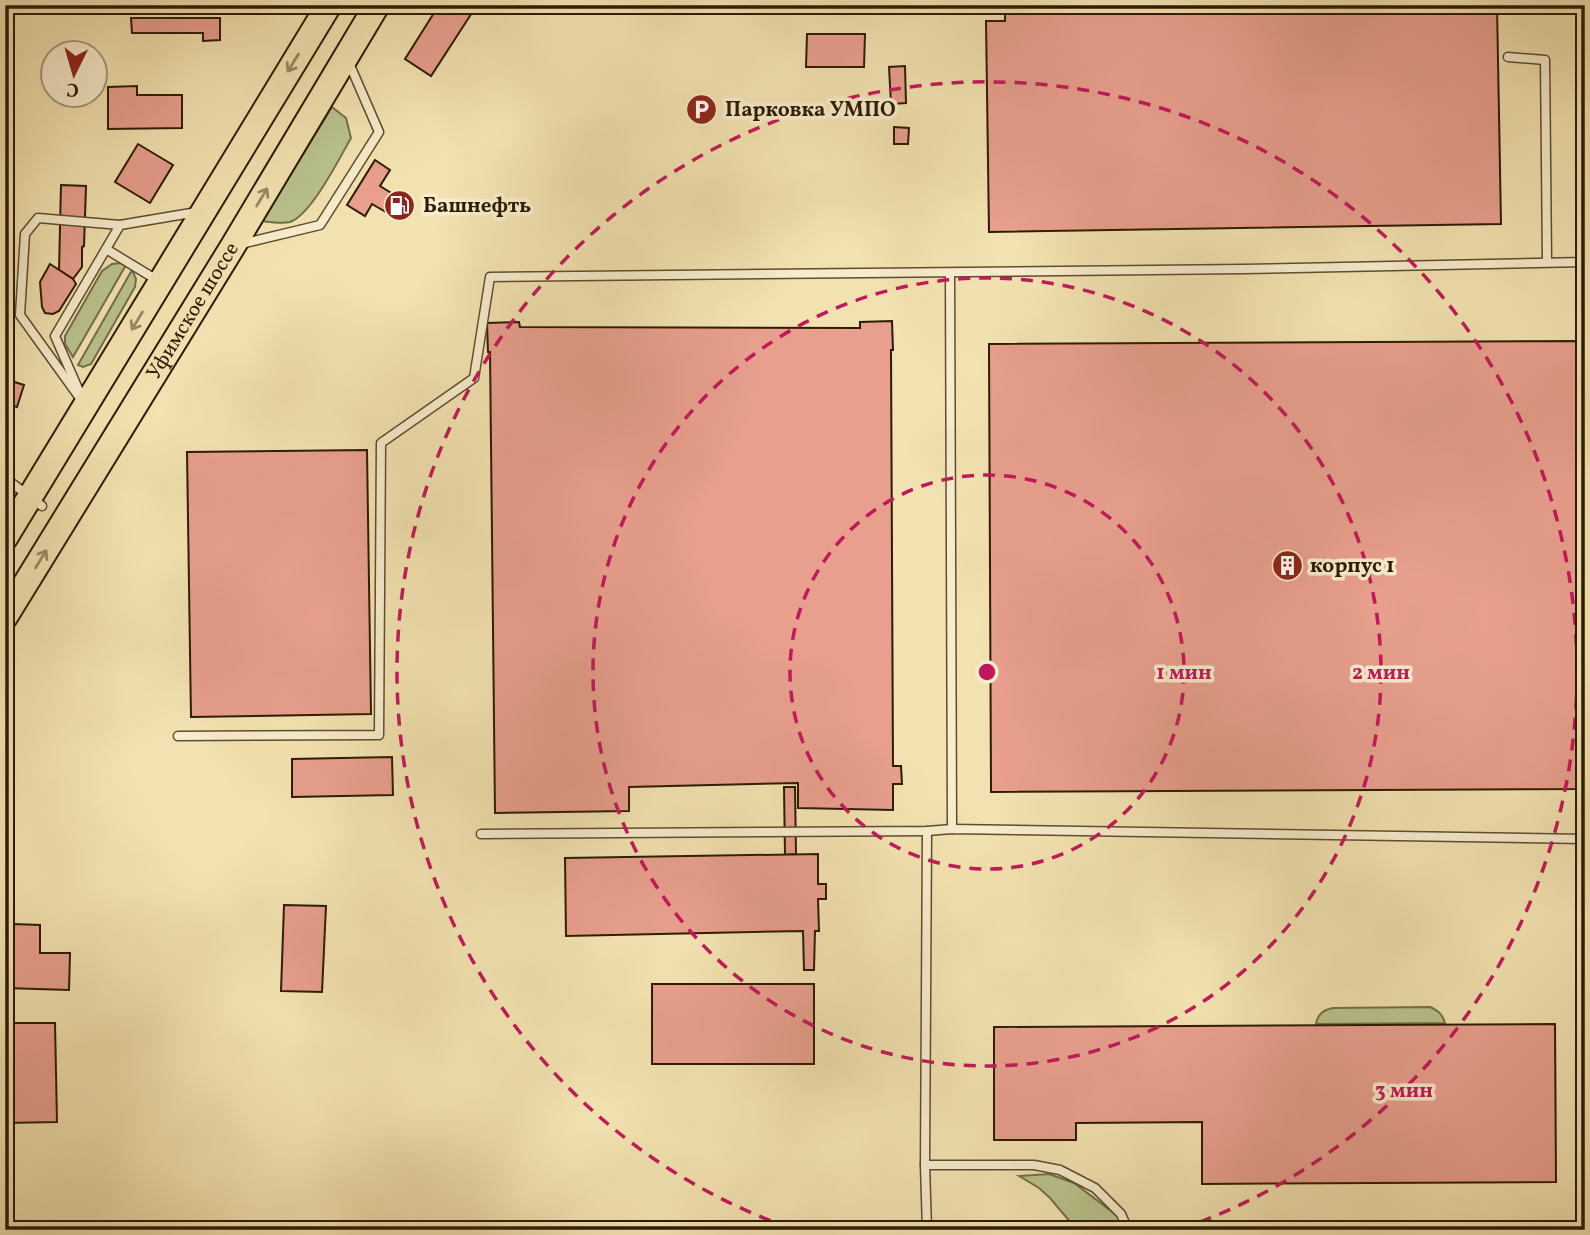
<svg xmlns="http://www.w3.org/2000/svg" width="1590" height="1235" viewBox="0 0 1590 1235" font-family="Vollkorn,serif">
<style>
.green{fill:#bac38d;stroke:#746f48;stroke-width:2}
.building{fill:#e89f8e;stroke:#2d1b03;stroke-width:2}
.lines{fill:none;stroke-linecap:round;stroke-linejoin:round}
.service-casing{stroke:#5e4d2e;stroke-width:11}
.primary-casing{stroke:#2d1b03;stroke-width:28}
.path{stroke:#2d1b03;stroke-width:2.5;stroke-dasharray:5 3.5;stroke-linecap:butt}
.service{stroke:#f7eccc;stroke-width:8}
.primary{stroke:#f3e2b1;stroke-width:24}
.oneway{stroke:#9a8863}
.ring{fill:none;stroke:#c2185b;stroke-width:3.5;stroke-dasharray:12 9}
.labels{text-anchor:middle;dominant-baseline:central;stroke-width:7;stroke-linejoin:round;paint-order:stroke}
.poi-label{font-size:21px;font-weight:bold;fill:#2d1b03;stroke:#f7eccc;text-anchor:start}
.street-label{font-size:21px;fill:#2d1b03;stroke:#f7eccc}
.centre{fill:#c2185b;stroke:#f7eccc;stroke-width:3.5}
.ring-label{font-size:21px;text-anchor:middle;font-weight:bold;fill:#c2185b;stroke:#f7eccc;stroke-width:7;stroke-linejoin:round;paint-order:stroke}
</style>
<rect width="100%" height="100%" fill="#f3e2b1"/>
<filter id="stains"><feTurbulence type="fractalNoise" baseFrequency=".00286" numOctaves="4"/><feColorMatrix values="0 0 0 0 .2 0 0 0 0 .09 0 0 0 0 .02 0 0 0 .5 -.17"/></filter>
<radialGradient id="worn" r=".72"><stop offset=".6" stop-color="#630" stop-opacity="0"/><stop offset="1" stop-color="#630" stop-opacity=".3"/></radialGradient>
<g class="green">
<path d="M332,107L346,118L351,138C339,159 311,215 290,222C282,224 270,222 262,221Z"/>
<path d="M121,263L126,265L73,357L65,344V336L102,271L112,264Z"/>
<path d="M132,270L136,279L135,287L91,364L83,367L78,365Z"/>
<path d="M1430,1007C1439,1011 1442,1014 1445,1023L1316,1024C1318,1014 1323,1010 1333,1008Z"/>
<path d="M1049,1174L1074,1183L1119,1217L1124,1230H1077L1050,1198L1039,1188L1019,1176Z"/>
</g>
<g class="building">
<path d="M439,5H477L431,76L405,59Z"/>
<path d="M1005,5H1497L1501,224L989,232L986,21H1005Z"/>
<path d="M131,18H220V40L203,41V33H132Z"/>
<path d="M807,34H865L864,67H806Z"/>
<path d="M905,66L906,103L891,104L889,67Z"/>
<path d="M137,86V95H182V128L108,129V87Z"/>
<path d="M894,127L909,128L908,144H894Z"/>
<path d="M138,144L173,165L150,203L115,182Z"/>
<path d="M375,160L390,170L380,186L406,202L396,218L372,204L365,216L347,205Z"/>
<path d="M61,185L86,186L84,246L82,247V267L73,279L59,270Z"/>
<path d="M50,264L73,279L76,284L59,311L53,314L45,313L42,307L40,282Z"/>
<path d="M892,321L893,350H891L893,766H901L902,784H893V810L798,808V783L629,787V811L495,813L490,352H488L487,323L519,322L520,327L860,328V322Z"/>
<path d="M1585,341V789L991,792L989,344Z"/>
<path d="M5,379L24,385L17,407L5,403Z"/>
<path d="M367,450L371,714L191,717L187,452Z"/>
<path d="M392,757L393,795L292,797V759Z"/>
<path d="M784,787H795L796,854L785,855Z"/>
<path d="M818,854V884H826V899H818L819,931H815L814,970H804L803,931L566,936L565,858Z"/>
<path d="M284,905L326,906L322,992L281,991Z"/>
<path d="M13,924L40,925V953H70L69,990L5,988V952H13Z"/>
<rect x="652" y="984" width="162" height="80"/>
<path d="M5,1023H55L57,1122L5,1123Z"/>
<path d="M1555,1024L1556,1182L1202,1184V1122L1076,1123V1140H994V1027Z"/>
</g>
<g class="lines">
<defs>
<g id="service">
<path d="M1508,57L1545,60L1547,262"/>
<path d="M241,244L320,225L379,132L349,63"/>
<path d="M106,249L157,280"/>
<path d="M950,273L952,829"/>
<path d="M79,391L55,336L120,225L197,212"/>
<path d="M82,401L20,315L25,234L38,218L120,225"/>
<path d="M5,478L42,506"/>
<path d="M178,736L379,735L381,443L474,378L490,277L1244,269L1585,262"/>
<path d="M927,831L925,1165L927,1230"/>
<path d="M481,834L927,831L952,829L1585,839"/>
<path d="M925,1165H1034L1060,1170L1095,1188L1121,1214L1128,1230"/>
</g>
<g id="primary">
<path d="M5,538L329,5"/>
<path id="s1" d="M5,617L233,246L377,5"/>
</g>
</defs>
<use href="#service" class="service-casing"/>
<use href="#primary" class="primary-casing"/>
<path class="path" d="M5,647L11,637"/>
<use href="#service" class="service"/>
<use href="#primary" class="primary"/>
</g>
<defs><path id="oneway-shaft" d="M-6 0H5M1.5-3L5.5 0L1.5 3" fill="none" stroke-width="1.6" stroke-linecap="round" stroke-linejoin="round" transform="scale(1.75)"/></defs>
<g class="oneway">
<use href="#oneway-shaft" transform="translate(293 63) rotate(122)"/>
<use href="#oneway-shaft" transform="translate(262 197) rotate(-59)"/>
<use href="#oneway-shaft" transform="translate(137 321) rotate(121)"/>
<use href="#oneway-shaft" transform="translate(41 559) rotate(-58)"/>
</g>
<g class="ring">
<circle cx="987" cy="672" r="197"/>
<circle cx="987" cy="672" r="394"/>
<path d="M790 1228A590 590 0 1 1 1184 1228"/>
</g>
<defs>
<symbol id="parking-disc" viewBox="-11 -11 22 22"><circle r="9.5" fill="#8f2418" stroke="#f7eccc"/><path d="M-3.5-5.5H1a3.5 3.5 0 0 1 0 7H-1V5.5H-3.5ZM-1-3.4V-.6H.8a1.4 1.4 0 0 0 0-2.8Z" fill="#fff"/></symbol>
<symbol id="fuel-disc" viewBox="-11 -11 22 22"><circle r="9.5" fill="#8f2418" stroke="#f7eccc"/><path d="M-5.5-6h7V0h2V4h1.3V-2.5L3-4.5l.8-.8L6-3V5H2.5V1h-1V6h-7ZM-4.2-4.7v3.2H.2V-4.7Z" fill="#fff"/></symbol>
<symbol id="building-disc" viewBox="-11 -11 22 22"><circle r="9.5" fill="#8f2418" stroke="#f7eccc"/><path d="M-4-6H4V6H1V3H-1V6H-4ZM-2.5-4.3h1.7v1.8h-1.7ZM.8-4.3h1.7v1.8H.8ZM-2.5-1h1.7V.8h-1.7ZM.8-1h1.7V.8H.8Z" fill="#fff"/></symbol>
</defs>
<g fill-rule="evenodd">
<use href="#parking-disc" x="684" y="92" width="35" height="35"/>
<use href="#fuel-disc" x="382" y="188" width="35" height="35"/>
<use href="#building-disc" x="1270" y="548" width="35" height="35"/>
</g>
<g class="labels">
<g class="poi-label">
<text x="725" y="110">Парковка УМПО</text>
<text x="423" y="206">Башнефть</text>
<text x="1310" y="566">корпус 1</text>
</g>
<g class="street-label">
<text stroke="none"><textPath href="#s1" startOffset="359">Уфимское шоссе</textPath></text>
</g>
</g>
<circle cx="987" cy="672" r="10" class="centre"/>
<g class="ring-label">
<text x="1184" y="679">1 мин</text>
<text x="1381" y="679">2 мин</text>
<text x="1404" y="1097">3 мин</text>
</g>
<rect width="1590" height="1235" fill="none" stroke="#f3e2b1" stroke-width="28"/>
<rect x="7" y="7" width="1576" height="1221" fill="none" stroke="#2d1b03" stroke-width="3.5"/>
<rect x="14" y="14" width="1562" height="1207" fill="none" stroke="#2d1b03" stroke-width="2"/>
<g transform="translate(74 74) rotate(185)"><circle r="33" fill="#f7eccc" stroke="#a6987c" stroke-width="2"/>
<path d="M0-5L12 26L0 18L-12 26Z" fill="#8f2418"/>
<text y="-10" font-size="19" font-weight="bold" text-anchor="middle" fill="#2d1b03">С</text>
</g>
<rect width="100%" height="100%" filter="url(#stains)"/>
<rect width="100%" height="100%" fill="url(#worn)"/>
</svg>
